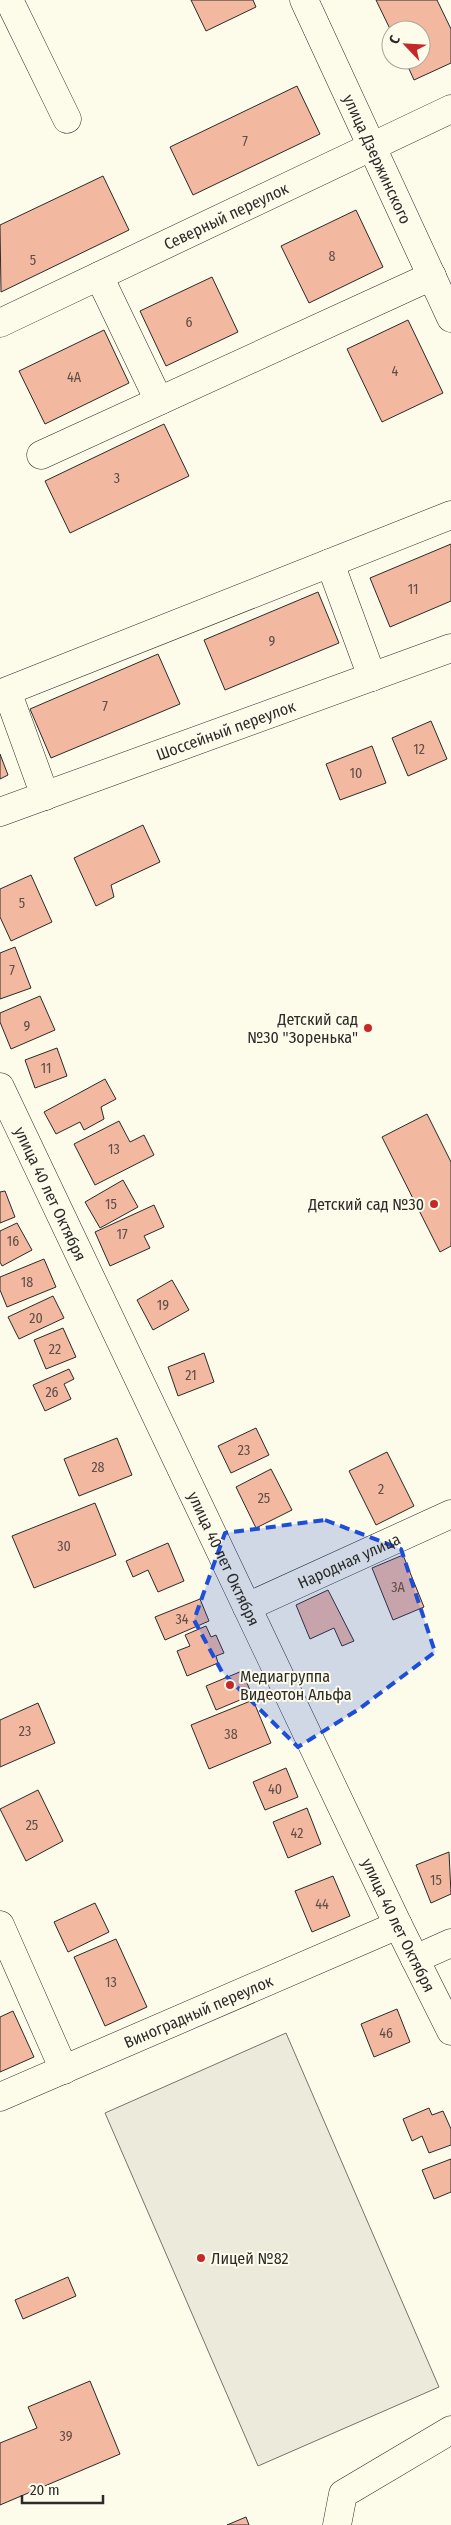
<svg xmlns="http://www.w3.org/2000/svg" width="451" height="2525" viewBox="0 0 451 2525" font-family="'Fira Sans Condensed',sans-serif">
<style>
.green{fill:#ecebdb;stroke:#74746e}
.building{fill:#f2b8a0;stroke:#2b2b2b}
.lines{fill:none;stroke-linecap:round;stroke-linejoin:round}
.minor-casing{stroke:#2b2b2b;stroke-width:29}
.major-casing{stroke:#2b2b2b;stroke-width:29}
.minor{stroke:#fdfbea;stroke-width:28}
.major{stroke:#fdfbea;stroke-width:28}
.marked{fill:#1d4ed8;fill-opacity:0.2;stroke:#1d4ed8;stroke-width:4;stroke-dasharray:10 6;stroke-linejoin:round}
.poi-dot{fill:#c62828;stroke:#fdfbea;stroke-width:2}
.labels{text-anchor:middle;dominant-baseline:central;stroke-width:4;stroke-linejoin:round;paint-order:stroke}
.number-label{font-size:14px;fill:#5d4e48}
.street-label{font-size:16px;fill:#2b2b2b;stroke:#fdfbea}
.poi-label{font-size:16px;fill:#2b2b2b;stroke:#fdfbea;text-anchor:end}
</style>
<rect width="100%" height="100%" fill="#fdfbea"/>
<path class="green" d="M286,2033L439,2387L258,2466L105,2113Z"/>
<g class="building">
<path d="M191,0H253L256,7L206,31Z"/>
<path d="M376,0H437L451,29V63L414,80L405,60H421V30L391,31Z"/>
<path d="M297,86L320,134L193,195L170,147Z"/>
<path d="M103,176L129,230L1,292L0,225Z"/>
<path d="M356,210L383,267L309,303L281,246Z"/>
<path d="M212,277L238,332L166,366L140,311Z"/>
<path d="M408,320L443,393L382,422L347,349Z"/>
<path d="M104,330L129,383L45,424L19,371Z"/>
<path d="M164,424L189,476L70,533L45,481Z"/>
<path d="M451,544V601L390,627L370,578Z"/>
<path d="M318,592L339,643L225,690L204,640Z"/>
<path d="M158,654L180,704L51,758L30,709Z"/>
<path d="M431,721L447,759L408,776L392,738Z"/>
<path d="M372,746L386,783L340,800L326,764Z"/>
<path d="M0,754L8,775L0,779Z"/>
<path d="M143,825L160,862L111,885L114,897L96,906L74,858Z"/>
<path d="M31,875L52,922L11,941L0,917V889Z"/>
<path d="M15,947L31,988L0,999V953Z"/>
<path d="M40,996L55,1030L11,1049L0,1022V1013Z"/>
<path d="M57,1048L67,1076L35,1088L25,1060Z"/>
<path d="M105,1079L116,1099L101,1107L104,1119L84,1130L80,1122L56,1134L44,1112Z"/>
<path d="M427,1114L451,1162V1246L440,1252L382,1137Z"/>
<path d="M119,1121L130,1142L144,1135L154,1155L95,1185L74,1144Z"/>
<path d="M123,1180L138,1207L100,1228L85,1202Z"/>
<path d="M5,1191L15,1217L0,1223V1192Z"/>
<path d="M154,1205L164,1227L144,1236L150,1248L110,1266L95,1232Z"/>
<path d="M17,1223L32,1250L2,1266L0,1262V1231Z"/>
<path d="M44,1259L56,1287L7,1307L0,1290V1277Z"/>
<path d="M172,1280L189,1310L153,1330L137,1300Z"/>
<path d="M53,1296L64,1318L19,1339L8,1317Z"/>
<path d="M63,1328L76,1357L46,1369L34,1340Z"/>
<path d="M204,1353L214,1382L178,1396L168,1367Z"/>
<path d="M69,1369L74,1379L64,1384L71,1399L45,1411L33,1385Z"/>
<path d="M256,1428L269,1455L231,1473L218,1446Z"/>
<path d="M117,1438L132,1475L79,1496L64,1459Z"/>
<path d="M387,1452L414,1506L376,1525L349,1471Z"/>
<path d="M271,1469L292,1510L256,1528L236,1487Z"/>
<path d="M95,1503L116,1555L34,1588L12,1536Z"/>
<path d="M168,1543L184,1581L158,1592L148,1570L133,1577L126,1561Z"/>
<path d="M403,1555L424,1607L393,1620L372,1568Z"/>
<path d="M328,1590L354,1641L342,1646L334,1628L310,1639L296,1605Z"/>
<path d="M200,1599L209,1621L165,1640L155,1617Z"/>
<path d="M206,1626L211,1637L216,1635L224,1653L216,1656L218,1663L187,1676L177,1651L190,1646L185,1635Z"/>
<path d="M242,1671L252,1695L216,1710L206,1686Z"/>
<path d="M253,1700L271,1743L209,1769L191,1725Z"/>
<path d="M38,1703L55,1743L0,1767V1720Z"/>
<path d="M286,1768L298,1797L265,1810L253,1782Z"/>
<path d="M38,1790L63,1841L26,1861L0,1809Z"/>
<path d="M307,1808L321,1844L288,1858L273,1822Z"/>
<path d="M449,1852L451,1894L431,1903L416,1865Z"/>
<path d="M333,1876L350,1916L312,1932L295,1891Z"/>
<path d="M95,1903L109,1932L68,1952L54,1922Z"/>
<path d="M116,1939L147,2007L105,2026L74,1957Z"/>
<path d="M397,2009L410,2042L374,2057L361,2024Z"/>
<path d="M13,2011L34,2057L0,2072V2017Z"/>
<path d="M429,2108L432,2115L443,2111L451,2129V2145L429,2153L422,2136L412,2141L403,2119Z"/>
<path d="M451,2159V2192L434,2199L422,2170Z"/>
<path d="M68,2277L76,2296L23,2319L15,2300Z"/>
<path d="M90,2381L120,2454L0,2505V2443L37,2428L28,2407Z"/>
<path d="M246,2517L249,2525H227Z"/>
</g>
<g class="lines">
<defs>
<g id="minor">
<path d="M9,0L67,119"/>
<path id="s1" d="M304,0L451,318"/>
<path d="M99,276L159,401"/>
<path id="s2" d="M0,323L451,109"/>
<path d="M41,455L432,276"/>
<path d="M330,563L372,677"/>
<path d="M45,796L7,691L451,515"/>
<path id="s3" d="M0,1087L398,1925L451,2031"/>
<path id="s4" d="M247,1607L451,1514"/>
<path d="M0,1925L64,2070"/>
<path d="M415,1959L451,1943"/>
<path id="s5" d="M0,2097L398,1925"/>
<path d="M337,2525L343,2494L451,2430"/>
</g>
<g id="major">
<path id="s6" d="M0,812L451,648"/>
</g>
</defs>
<use href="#minor" class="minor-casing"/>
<use href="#major" class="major-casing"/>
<use href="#minor" class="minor"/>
<use href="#major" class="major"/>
</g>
<path class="marked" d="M325,1520L401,1549L435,1652L359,1709L298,1747L222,1672L194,1620L225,1533Z"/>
<g class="poi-dot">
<circle cx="368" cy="1028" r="5"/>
<circle cx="434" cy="1204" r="5"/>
<circle cx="230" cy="1685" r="5"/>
<circle cx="201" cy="2258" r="5"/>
</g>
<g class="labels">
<g class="number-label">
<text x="245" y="141">7</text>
<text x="332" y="256">8</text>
<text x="33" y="260">5</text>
<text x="189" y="322">6</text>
<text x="395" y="371">4</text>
<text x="74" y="377">4А</text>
<text x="117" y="478">3</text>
<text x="413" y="589">11</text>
<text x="272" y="641">9</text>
<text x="105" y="706">7</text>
<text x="419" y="749">12</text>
<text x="356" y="773">10</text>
<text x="22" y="903">5</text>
<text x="12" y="970">7</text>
<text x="27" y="1026">9</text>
<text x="46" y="1068">11</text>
<text x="114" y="1149">13</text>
<text x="111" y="1204">15</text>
<text x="122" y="1234">17</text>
<text x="13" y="1241">16</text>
<text x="27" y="1282">18</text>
<text x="163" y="1305">19</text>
<text x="36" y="1318">20</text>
<text x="55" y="1349">22</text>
<text x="191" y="1375">21</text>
<text x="52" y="1392">26</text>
<text x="244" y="1450">23</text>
<text x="98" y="1467">28</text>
<text x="381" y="1489">2</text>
<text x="264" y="1498">25</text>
<text x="64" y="1546">30</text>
<text x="398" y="1587">3А</text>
<text x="182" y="1619">34</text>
<text x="25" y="1731">23</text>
<text x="231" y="1734">38</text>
<text x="275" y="1789">40</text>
<text x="32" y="1825">25</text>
<text x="297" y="1833">42</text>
<text x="436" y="1880">15</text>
<text x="322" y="1904">44</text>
<text x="111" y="1982">13</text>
<text x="386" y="2033">46</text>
<text x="66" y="2436">39</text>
</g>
<g class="street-label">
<text stroke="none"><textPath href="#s1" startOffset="175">улица Дзержинского</textPath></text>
<text stroke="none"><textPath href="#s2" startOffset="250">Северный переулок</textPath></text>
<text stroke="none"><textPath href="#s6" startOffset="240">Шоссейный переулок</textPath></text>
<text stroke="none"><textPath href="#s3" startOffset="118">улица 40 лет Октября</textPath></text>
<text stroke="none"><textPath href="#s3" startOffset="522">улица 40 лет Октября</textPath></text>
<text stroke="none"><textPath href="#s4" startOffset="112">Народная улица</textPath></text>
<text stroke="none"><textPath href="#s3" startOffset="928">улица 40 лет Октября</textPath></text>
<text stroke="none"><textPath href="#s5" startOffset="216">Виноградный переулок</textPath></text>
</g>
<g class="poi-label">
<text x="358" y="1019">Детский сад<tspan x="358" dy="18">№30 "Зоренька"</tspan></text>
<text x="424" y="1204">Детский сад №30</text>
<text x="240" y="1676" text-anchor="start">Медиагруппа<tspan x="240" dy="18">Видеотон Альфа</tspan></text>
<text x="211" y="2258" text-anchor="start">Лицей №82</text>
</g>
</g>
<g transform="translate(406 45) rotate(295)"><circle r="24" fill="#fdfbea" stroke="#a9a89e"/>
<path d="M0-4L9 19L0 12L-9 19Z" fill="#c62828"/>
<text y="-8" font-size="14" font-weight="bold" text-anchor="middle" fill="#2b2b2b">С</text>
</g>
<path d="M22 2495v8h81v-8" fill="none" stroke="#2b2b2b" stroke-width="2.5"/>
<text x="30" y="2495" font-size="15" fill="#2b2b2b" stroke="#fdfbea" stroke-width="4" paint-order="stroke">20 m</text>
</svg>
